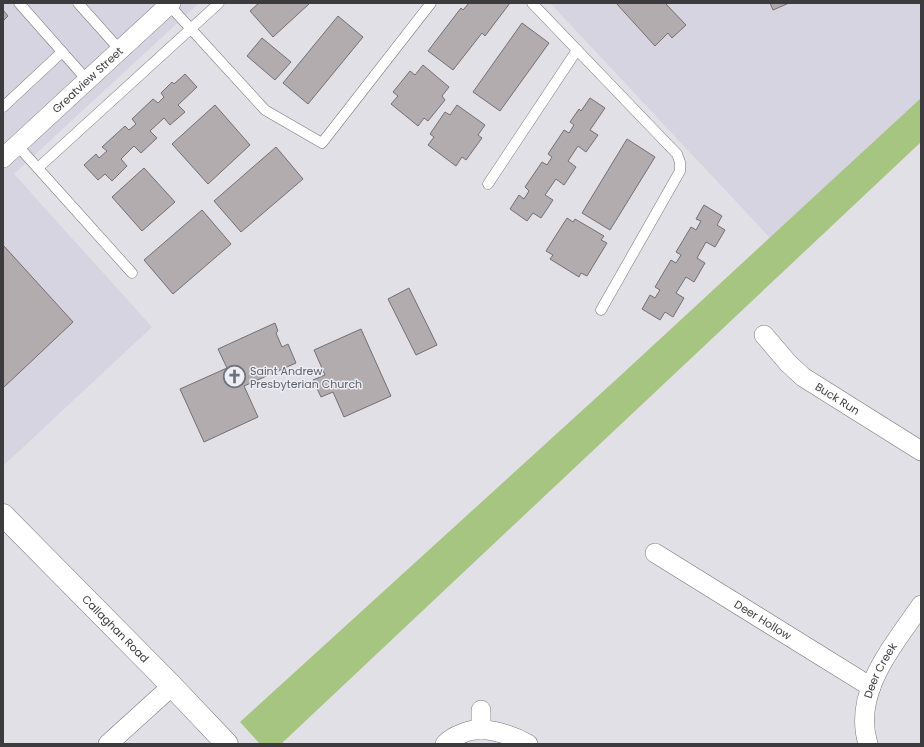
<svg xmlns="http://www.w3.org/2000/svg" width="924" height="747" viewBox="0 0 924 747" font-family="Poppins,sans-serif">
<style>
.built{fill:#d7d4e1}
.green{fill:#a5c580}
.building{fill:#b2acaf;stroke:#756e72}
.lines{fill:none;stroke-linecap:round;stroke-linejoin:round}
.lane-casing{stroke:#79777d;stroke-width:11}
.street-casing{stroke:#79777d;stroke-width:20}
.secondary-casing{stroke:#79777d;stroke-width:23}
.lane{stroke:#fff;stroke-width:10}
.street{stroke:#fff;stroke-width:19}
.secondary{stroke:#fff;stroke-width:22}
.labels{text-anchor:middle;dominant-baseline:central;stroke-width:3;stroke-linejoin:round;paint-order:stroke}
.street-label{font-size:11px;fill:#3c3c3e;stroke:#eeedf3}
.worship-label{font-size:11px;fill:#5b616d;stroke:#eeedf3;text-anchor:start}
</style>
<rect width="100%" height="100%" fill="#e1e0e6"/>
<g class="built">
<path d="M3,3H199L14,174L152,327L3,466Z"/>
<path d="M550,3H921V98L770,238Z"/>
</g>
<path class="green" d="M921,98V142L281,744H260L240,722L620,376Z"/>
<g class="building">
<path d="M259,3H310L273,37L250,11Z"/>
<path d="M469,3H510L485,36L482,33L453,70L428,51L461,8L463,10Z"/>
<path d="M616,3H665L686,25L672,38L668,33L655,46Z"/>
<path d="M770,3H789L773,10Z"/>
<path d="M3,10L8,16L3,21Z"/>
<path d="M338,16L363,37L308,104L283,83Z"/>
<path d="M522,23L549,43L500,111L473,92Z"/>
<path d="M262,38L291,62L275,80L247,56Z"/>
<path d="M423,65L449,87L442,96L445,100L428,121L424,118L418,126L391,104L398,96L393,92L410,71L415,75Z"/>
<path d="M185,74L197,87L178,105L185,112L170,125L164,118L150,131L157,138L141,153L134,146L121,159L127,166L112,181L105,174L98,180L84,165L96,154L99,158L107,151L102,147L125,126L129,130L136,124L132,119L153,99L158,103L164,97L161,93L172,82L174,84Z"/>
<path d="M590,98L605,108L590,130L598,135L586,152L578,146L568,161L576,167L564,185L556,179L545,195L553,200L541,218L533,213L527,221L510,209L519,195L524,199L529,191L525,187L542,162L547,165L552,157L548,154L564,130L569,133L574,125L570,122L579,109L581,111Z"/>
<path d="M215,105L250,145L208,184L172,144Z"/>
<path d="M457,105L485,125L478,135L482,138L466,160L462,157L456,166L428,145L434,137L430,134L445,112L450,115Z"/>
<path d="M627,139L655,157L610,230L582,213Z"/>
<path d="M276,147L303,179L241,232L214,201Z"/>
<path d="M144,168L175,202L142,231L112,197Z"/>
<path d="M704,205L722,216L717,225L725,230L715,247L706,242L697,258L705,263L694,282L686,277L676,293L684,298L673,317L665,312L660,320L642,309L650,295L655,298L660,290L655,287L671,260L676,263L681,255L676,252L691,227L696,230L701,221L696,219Z"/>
<path d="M202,210L231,244L173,294L144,260Z"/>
<path d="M567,218L573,222L575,219L604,236L601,240L607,243L587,276L581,273L579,277L550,259L553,255L546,251Z"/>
<path d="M3,245L73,322L3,388Z"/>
<path d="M409,288L437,345L416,355L388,299Z"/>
<path d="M275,323L278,331L276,333L282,347L288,344L296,363L244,386L258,417L204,442L180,389L227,368L218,349Z"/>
<path d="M361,329L391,396L344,417L333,392L321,397L313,380L325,375L314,350Z"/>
</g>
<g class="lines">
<defs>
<g id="lane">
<path d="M19,3L87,80"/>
<path d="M78,3L120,50"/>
<path d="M532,3L677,154L680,162V171L601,310"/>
<path d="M169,5L265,110L322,143L431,3"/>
<path d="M3,107L62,52"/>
<path d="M17,145L132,273"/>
<path d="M38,168L219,3"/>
<path d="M488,184L577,50"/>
</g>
<g id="street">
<path id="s1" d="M3,158L171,3"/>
<path id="s2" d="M764,335L788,363L803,377L921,451"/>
<path id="s3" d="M655,553L871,687"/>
<path d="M481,710V730"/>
<path d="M108,744L172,686"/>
<path d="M445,744C449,740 455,736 461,734C481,724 510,734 528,744"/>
<path id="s4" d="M868,744C852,692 894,645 921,605"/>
</g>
<g id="secondary">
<path id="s5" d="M3,515L172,686L227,744"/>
</g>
</defs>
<use href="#lane" class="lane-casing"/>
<use href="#street" class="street-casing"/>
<use href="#secondary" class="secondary-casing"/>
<use href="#lane" class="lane"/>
<use href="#street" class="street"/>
<use href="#secondary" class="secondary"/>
</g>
<defs>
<symbol id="church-ring" viewBox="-11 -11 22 22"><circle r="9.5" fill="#eeedf3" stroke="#6b7280" stroke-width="1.5"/><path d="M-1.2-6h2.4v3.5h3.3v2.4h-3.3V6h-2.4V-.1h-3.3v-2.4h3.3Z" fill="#6b7280"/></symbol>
</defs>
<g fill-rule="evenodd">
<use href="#church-ring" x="222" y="364" width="25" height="25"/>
</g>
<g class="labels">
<g class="street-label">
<text stroke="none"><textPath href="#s1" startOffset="115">Greatview Street</textPath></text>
<text stroke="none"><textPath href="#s2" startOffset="98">Buck Run</textPath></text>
<text stroke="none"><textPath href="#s3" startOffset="127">Deer Hollow</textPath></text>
<text stroke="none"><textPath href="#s5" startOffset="160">Callaghan Road</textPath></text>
<text stroke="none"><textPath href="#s4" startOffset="77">Deer Creek</textPath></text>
</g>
<g class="worship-label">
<text x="250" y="371">Saint Andrew<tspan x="250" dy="13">Presbyterian Church</tspan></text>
</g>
</g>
<rect width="924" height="747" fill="none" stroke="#3c3c3e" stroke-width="8"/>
</svg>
